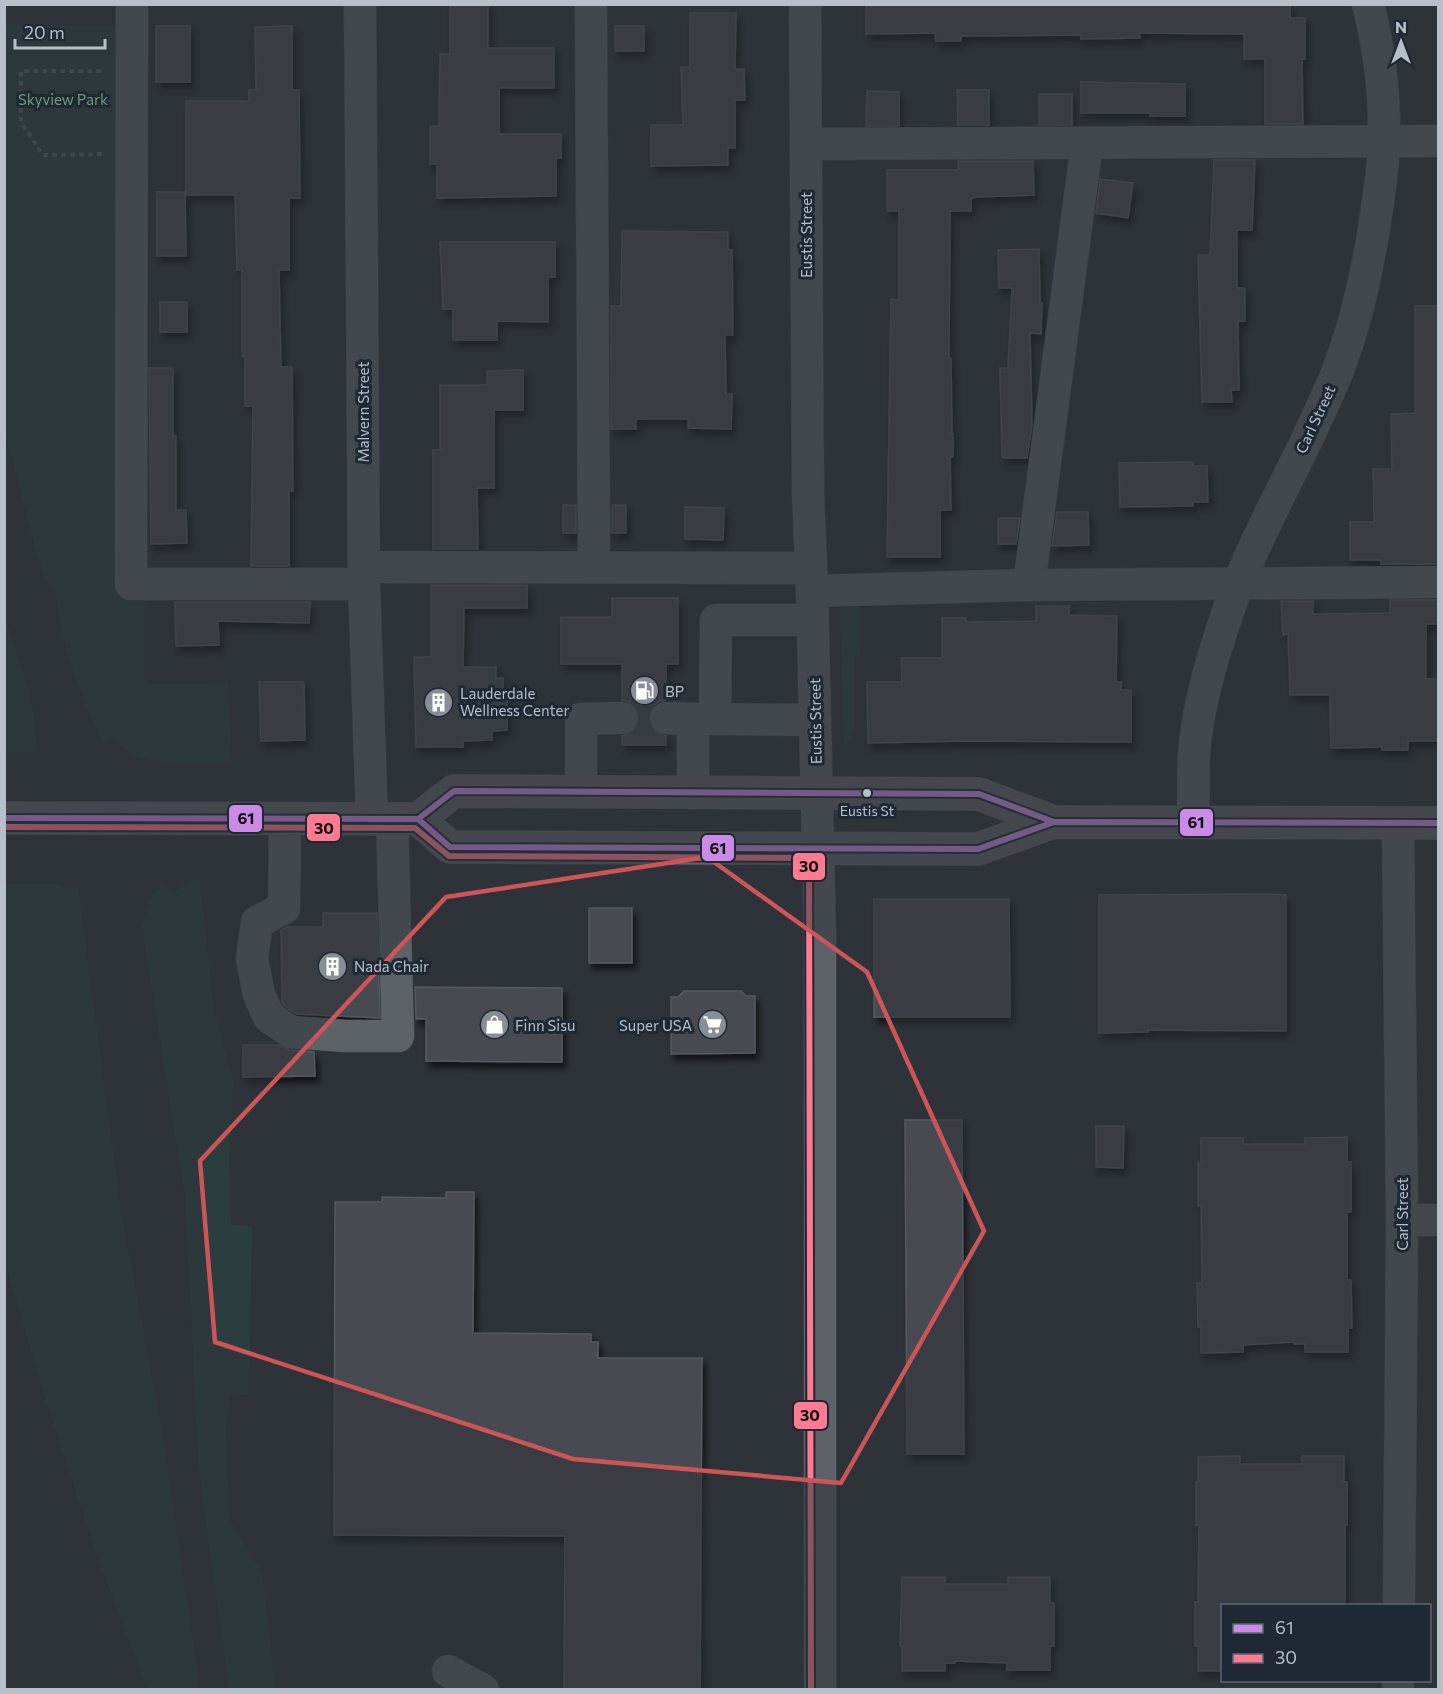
<svg xmlns="http://www.w3.org/2000/svg" width="1443" height="1694" viewBox="0 0 1443 1694" font-family="Commissioner,sans-serif">
<style>
.green{fill:#2a3e40}
.building{fill:#464b51;stroke:#545a61;stroke-width:1.5;filter:url(#shadow)}
.lines{fill:none;stroke-linecap:round;stroke-linejoin:round}
.minor-tunnel{stroke:#42484f;stroke-width:32;stroke-dasharray:32 16;stroke-linecap:butt}
.minor-casing{stroke:#4a4f54;stroke-width:33}
.major-casing{stroke:#4a4f56;stroke-width:34}
.path{stroke:#5a6064;stroke-width:4;stroke-dasharray:4.5 4.5;stroke-linecap:butt}
.minor{stroke:#5d6168;stroke-width:32}
.major{stroke:#5f6368;stroke-width:33}
.bus-1-casing{stroke:#1f2934;stroke-width:10}
.bus-2-casing{stroke:#1f2934;stroke-width:10}
.bus-1{stroke:#ca8be6;stroke-width:6}
.bus-2{stroke:#fe7a93;stroke-width:6}
.marked{fill:none;stroke:#cd5558;stroke-width:4.5;stroke-linejoin:round}
.bus-dot{fill:#b7bfc9;stroke:#1f2934;stroke-width:2}
.labels{text-anchor:middle;dominant-baseline:central;stroke-width:6;stroke-linejoin:round;paint-order:stroke}
.bus-label{font-size:14px;fill:#b7bfc9;stroke:#1f2934}
.park-label{font-size:15px;fill:#6f9977;stroke:#1f2934}
.street-label{font-size:15px;fill:#b7bfc9;stroke:#1f2934}
.poi-label{font-size:15px;fill:#b7bfc9;stroke:#1f2934;text-anchor:start}
.line-badge{stroke:#1f2934;stroke-width:2}
.pale-badge-label{font-size:16px;text-anchor:middle;font-weight:bold;fill:#111}
</style>
<defs>
<filter id="shadow"><feDropShadow dx="3.5" dy="6" stdDeviation="3" flood-color="#0009"/></filter>
</defs>
<rect width="100%" height="100%" fill="#2d3339"/>
<g class="green">
<path d="M4,24L121,25L145,595V684L228,683L232,762C206,762 151,767 130,753C124,749 119,743 114,737L105,746L93,723L74,675L64,641L55,593L44,576L38,559L5,433Z"/>
<path d="M839,600H861L860,656H854V729L846,748L844,742Z"/>
<path d="M4,614L28,687L33,709L37,752H5Z"/>
<path d="M200,878L213,1005L234,1083L229,1158L231,1225L252,1226L249,1395L230,1396L226,1430L229,1519L262,1572L276,1689H229L205,1518L198,1457L185,1199L142,927C146,911 150,895 162,885L175,891L192,879Z"/>
<path d="M5,884H58L65,888L78,886L122,1217L163,1432L200,1689H147L94,1548L44,1395L5,1263Z"/>
</g>
<g class="building">
<path d="M450,4H488V48H554V88H499V134H561V158H556V196L437,198V164H430V126H439L440,54H450Z"/>
<path d="M866,4H1290V18H1305V59H1302L1303,124H1265V59H1244V34L1139,33L1140,38L1081,39V35L961,36V41H936L935,33L866,34Z"/>
<path d="M690,13H736L735,69H744L745,100H735V148H728V165L651,166V125H683L681,67H690Z"/>
<rect x="156" y="26" width="34" height="56"/>
<path d="M292,26V90H299L300,198H289V270H279L281,367H292L293,491H289V566H251L253,406H245V356H242V270H237L235,195H186V101H249V90H256L255,27Z"/>
<rect x="615" y="26" width="29" height="25"/>
<path d="M1081,82L1185,84V116H1150V113H1081Z"/>
<path d="M957,90H989V125H958Z"/>
<path d="M867,91L899,92V126H866Z"/>
<rect x="1039" y="94" width="33" height="31"/>
<path d="M1214,160H1255L1252,230H1237V288H1245V321H1238L1239,390H1231L1232,402H1202L1198,255H1210Z"/>
<path d="M958,161H1033L1034,195L977,197L971,198V211H950L949,358H951L952,434H953V457H950L951,510H940V557H887L891,299L899,300V211H887V170H958Z"/>
<path d="M1100,179L1133,183L1128,218L1096,213Z"/>
<path d="M157,192H185L186,256H157Z"/>
<path d="M622,231L728,232V249L732,250L733,335H725L726,394H732L731,429L688,428V419H636V429H611V306H621Z"/>
<path d="M440,242H555V277H548V322L497,321V340H453V309H443Z"/>
<path d="M1039,249L1040,303H1042L1041,334L1030,333L1032,424L1027,458H1005L1002,457L1000,368H1008L1012,288H999L998,250Z"/>
<rect x="160" y="302" width="27" height="30"/>
<path d="M1415,306H1438V564H1381V560H1350V522H1374L1373,469H1392L1391,414L1415,413Z"/>
<path d="M149,368H173V436H176V510H186L187,543L151,544Z"/>
<path d="M523,370V410H494V488H477L478,549H433V450H440V385H487V371Z"/>
<path d="M1193,462V466H1207L1208,502H1193V506L1120,507L1119,463Z"/>
<rect x="563" y="505" width="13" height="28"/>
<rect x="612" y="505" width="14" height="28"/>
<path d="M685,507L724,508L723,540L685,539Z"/>
<path d="M1057,512H1088L1089,545L1052,546Z"/>
<path d="M998,518H1020L1016,544H998Z"/>
<path d="M431,585H527V608H464L463,667H496V678H503V694H507V730L492,731V740L463,741V747H416L414,657H431Z"/>
<path d="M612,598H678V664H666V700L658,702L651,708L648,717L650,727L657,733L666,736V745H622V736L632,733L637,727L640,718L637,708L630,702L622,700V664H561V617H612Z"/>
<path d="M1390,600H1438V624H1426V679H1438V741H1408V750H1382V747L1331,748L1330,695H1290L1288,634L1283,635L1281,601H1313V614L1390,613Z"/>
<path d="M175,602H310L309,623L218,621L219,645L176,646Z"/>
<path d="M1036,606H1069V615L1117,616L1116,682H1121V690H1131V742L965,741L868,743L867,682H902L901,658H942V618H966V622L1036,621Z"/>
<path d="M259,682H304L305,740L261,741Z"/>
<path d="M1268,894L1286,895V1031L1148,1030V1032L1099,1033V895Z"/>
<path d="M874,899H1009L1010,1017H874Z"/>
<rect x="589" y="908" width="43" height="55"/>
<path d="M323,913H377L380,1018L297,1014L283,1005L282,1001L281,930L287,927H323Z"/>
<path d="M415,987L562,988V1062L426,1061V1019H416Z"/>
<path d="M684,991H741L746,996H755V1053L671,1054V997H678Z"/>
<path d="M243,1045H278L290,1050L314,1052L315,1076L243,1077Z"/>
<path d="M905,1120H962L964,1454H907Z"/>
<path d="M1096,1126H1124L1123,1168L1096,1167Z"/>
<path d="M1347,1137V1162H1351V1212H1347V1280H1351L1352,1328H1348V1352H1305V1344H1294V1342L1243,1345V1352L1201,1353V1327H1198L1197,1283H1202L1201,1206H1198V1163H1201V1138H1243V1144H1305V1138Z"/>
<path d="M446,1192H474L473,1333L591,1334V1342H598V1358H702L700,1689H564L565,1536L334,1535L335,1202H382V1197L446,1198Z"/>
<path d="M1240,1456V1464H1302V1456H1344V1482H1347V1525H1345V1605H1222V1671H1198V1646H1195V1602H1198L1199,1525H1196V1482H1198V1457Z"/>
<path d="M902,1577H945V1584H1008V1577H1050V1603H1054V1646H1050V1670H1007V1663L955,1661V1663H945V1671H902V1646H900Z"/>
</g>
<g class="lines">
<path class="minor-tunnel" d="M622,718H666"/>
<defs>
<g id="minor">
<path d="M132,4L131,584H364"/>
<path d="M360,4L364,584L372,819"/>
<path d="M591,4L594,566"/>
<path d="M805,4L808,492L812,591L820,932V1690"/>
<path d="M806,144L1438,141"/>
<path d="M364,567L811,568"/>
<path d="M1029,585L1087,143"/>
<path d="M812,591L1029,585L1438,582"/>
<path d="M813,620H716L715,719L815,720"/>
<path d="M666,718L693,719"/>
<path d="M581,792V719L622,718"/>
<path d="M693,793V719H715"/>
<path d="M285,819L284,908L257,922L252,959L259,995L269,1017L291,1032L345,1036H398L392,819"/>
<path d="M1193,822C1194,800 1193,777 1194,754C1197,715 1207,676 1219,639C1247,544 1302,461 1338,370C1356,324 1366,277 1374,229C1378,200 1384,169 1384,139C1385,94 1379,48 1368,4"/>
<path d="M1398,823L1402,1220L1399,1606"/>
<path d="M1402,1220H1438"/>
<path d="M448,1671L483,1690"/>
<path d="M1398,1690V1680"/>
</g>
<g id="major">
<path d="M4,818L418,819L454,791L979,794L1054,822"/>
<path d="M418,819L450,847L978,849L1054,822L1438,823"/>
</g>
</defs>
<use href="#minor" class="minor-casing"/>
<use href="#major" class="major-casing"/>
<path class="path" d="M101,71H21V122L43,155L103,154"/>
<use href="#minor" class="minor"/>
<use href="#major" class="major"/>
<defs>
<g id="bus-1">
<path d="M4,818L418,819L450,847L978,849L1054,822L1438,823"/>
<path d="M370,819H418L454,791L979,794L1054,822H1073"/>
</g>
<path id="bus-2" d="M4,827L415,828L449,856L809,858L811,1690"/>
</defs>
<use href="#bus-1" class="bus-1-casing"/>
<use href="#bus-2" class="bus-2-casing"/>
<use href="#bus-1" class="bus-1"/>
<use href="#bus-2" class="bus-2"/>
</g>
<path d="M0 0H1443V1694H0ZM707,857L867,972L984,1231L841,1483L573,1459L215,1342L200,1161L446,897Z" fill="#2d3339" fill-opacity=".55" fill-rule="evenodd"/>
<path class="marked" d="M707,857L867,972L984,1231L841,1483L573,1459L215,1342L200,1161L446,897Z"/>
<defs>
<symbol id="fuel-disc" viewBox="-11 -11 22 22"><circle r="9.5" fill="#878e97" stroke="#1f2934"/><path d="M-5.5-6h7V0h2V4h1.3V-2.5L3-4.5l.8-.8L6-3V5H2.5V1h-1V6h-7ZM-4.2-4.7v3.2H.2V-4.7Z" fill="#fff"/></symbol>
<symbol id="building-disc" viewBox="-11 -11 22 22"><circle r="9.5" fill="#878e97" stroke="#1f2934"/><path d="M-4-6H4V6H1V3H-1V6H-4ZM-2.5-4.3h1.7v1.8h-1.7ZM.8-4.3h1.7v1.8H.8ZM-2.5-1h1.7V.8h-1.7ZM.8-1h1.7V.8H.8Z" fill="#fff"/></symbol>
<symbol id="shop-disc" viewBox="-11 -11 22 22"><circle r="9.5" fill="#878e97" stroke="#1f2934"/><path d="M-5-2.5h2.3a2.7 3.5 0 0 1 5.4 0H5L5.5 6h-11ZM-1.5-2.5h3a1.5 2.3 0 0 0-3 0Z" fill="#fff"/></symbol>
<symbol id="supermarket-disc" viewBox="-11 -11 22 22"><circle r="9.5" fill="#878e97" stroke="#1f2934"/><path d="M-6-5.5h2.5l.6 2H6L4.5 2H-2.5L-4.4-4H-6ZM-1.5 3.2a1.3 1.3 0 1 0 .1 0ZM3 3.2a1.3 1.3 0 1 0 .1 0Z" fill="#fff"/></symbol>
</defs>
<g fill-rule="evenodd">
<use href="#fuel-disc" x="628" y="674" width="33" height="33"/>
<use href="#building-disc" x="422" y="686" width="33" height="33"/>
<use href="#building-disc" x="316" y="950" width="33" height="33"/>
<use href="#shop-disc" x="478" y="1008" width="33" height="33"/>
<use href="#supermarket-disc" x="696" y="1008" width="33" height="33"/>
</g>
<circle class="bus-dot" cx="867" cy="793" r="5"/>
<g class="labels">
<g class="bus-label">
<text x="867" y="810">Eustis St</text>
</g>
<g class="park-label">
<text x="63" y="99">Skyview Park</text>
</g>
<g class="street-label">
<text transform="translate(806 235) rotate(-90)">Eustis Street</text>
<text transform="translate(363 412) rotate(-90)">Malvern Street</text>
<text transform="translate(1315 419) rotate(-65)">Carl Street</text>
<text transform="translate(815 721) rotate(-91)">Eustis Street</text>
<text transform="translate(1402 1214) rotate(-90)">Carl Street</text>
</g>
<g class="poi-label">
<text x="665" y="691">BP</text>
<text x="460" y="693">Lauderdale<tspan x="460" dy="17">Wellness Center</tspan></text>
<text x="354" y="966">Nada Chair</text>
<text x="515" y="1025">Finn Sisu</text>
<text x="692" y="1025" text-anchor="end">Super USA</text>
</g>
</g>
<g class="line-badge">
<rect x="228" y="804" width="35" height="29" rx="6" fill="#ca8be6"/>
<rect x="1179" y="808" width="35" height="29" rx="6" fill="#ca8be6"/>
<rect x="306" y="813" width="35" height="29" rx="6" fill="#fe7a93"/>
<rect x="701" y="834" width="34" height="28" rx="6" fill="#ca8be6"/>
<rect x="792" y="852" width="34" height="29" rx="6" fill="#fe7a93"/>
<rect x="793" y="1401" width="35" height="29" rx="6" fill="#fe7a93"/>
</g>
<g class="pale-badge-label">
<text x="246" y="824">61</text>
<text x="1196" y="828">61</text>
<text x="324" y="834">30</text>
<text x="718" y="854">61</text>
<text x="809" y="872">30</text>
<text x="810" y="1421">30</text>
</g>
<rect width="1443" height="1694" fill="none" stroke="#b7bfc9" stroke-width="12"/>
<rect x="1221" y="1604" width="210" height="78" fill="#1f2934" stroke="#5c6570" stroke-width="1.5"/>
<rect x="1233" y="1624" width="30" height="9" fill="#ca8be6" stroke="#5c6570" stroke-width="1.5"/>
<text x="1275" y="1634" font-size="18" fill="#b7bfc9">61</text>
<rect x="1233" y="1654" width="30" height="9" fill="#fe7a93" stroke="#5c6570" stroke-width="1.5"/>
<text x="1275" y="1664" font-size="18" fill="#b7bfc9">30</text>
<g transform="translate(1401 42)" stroke="#1f2934" stroke-width="4.5" paint-order="stroke">
<path d="M0-4.5L10 22L0 15L-10 22Z" fill="#b7bfc9"/>
<text y="-9" font-size="16" font-weight="bold" text-anchor="middle" fill="#b7bfc9">N</text>
</g>
<path d="M15 39v9h90v-9" fill="none" stroke="#b7bfc9" stroke-width="3"/>
<text x="24" y="39" font-size="18" fill="#b7bfc9" stroke="#1f2934" stroke-width="4.5" paint-order="stroke">20 m</text>
</svg>
